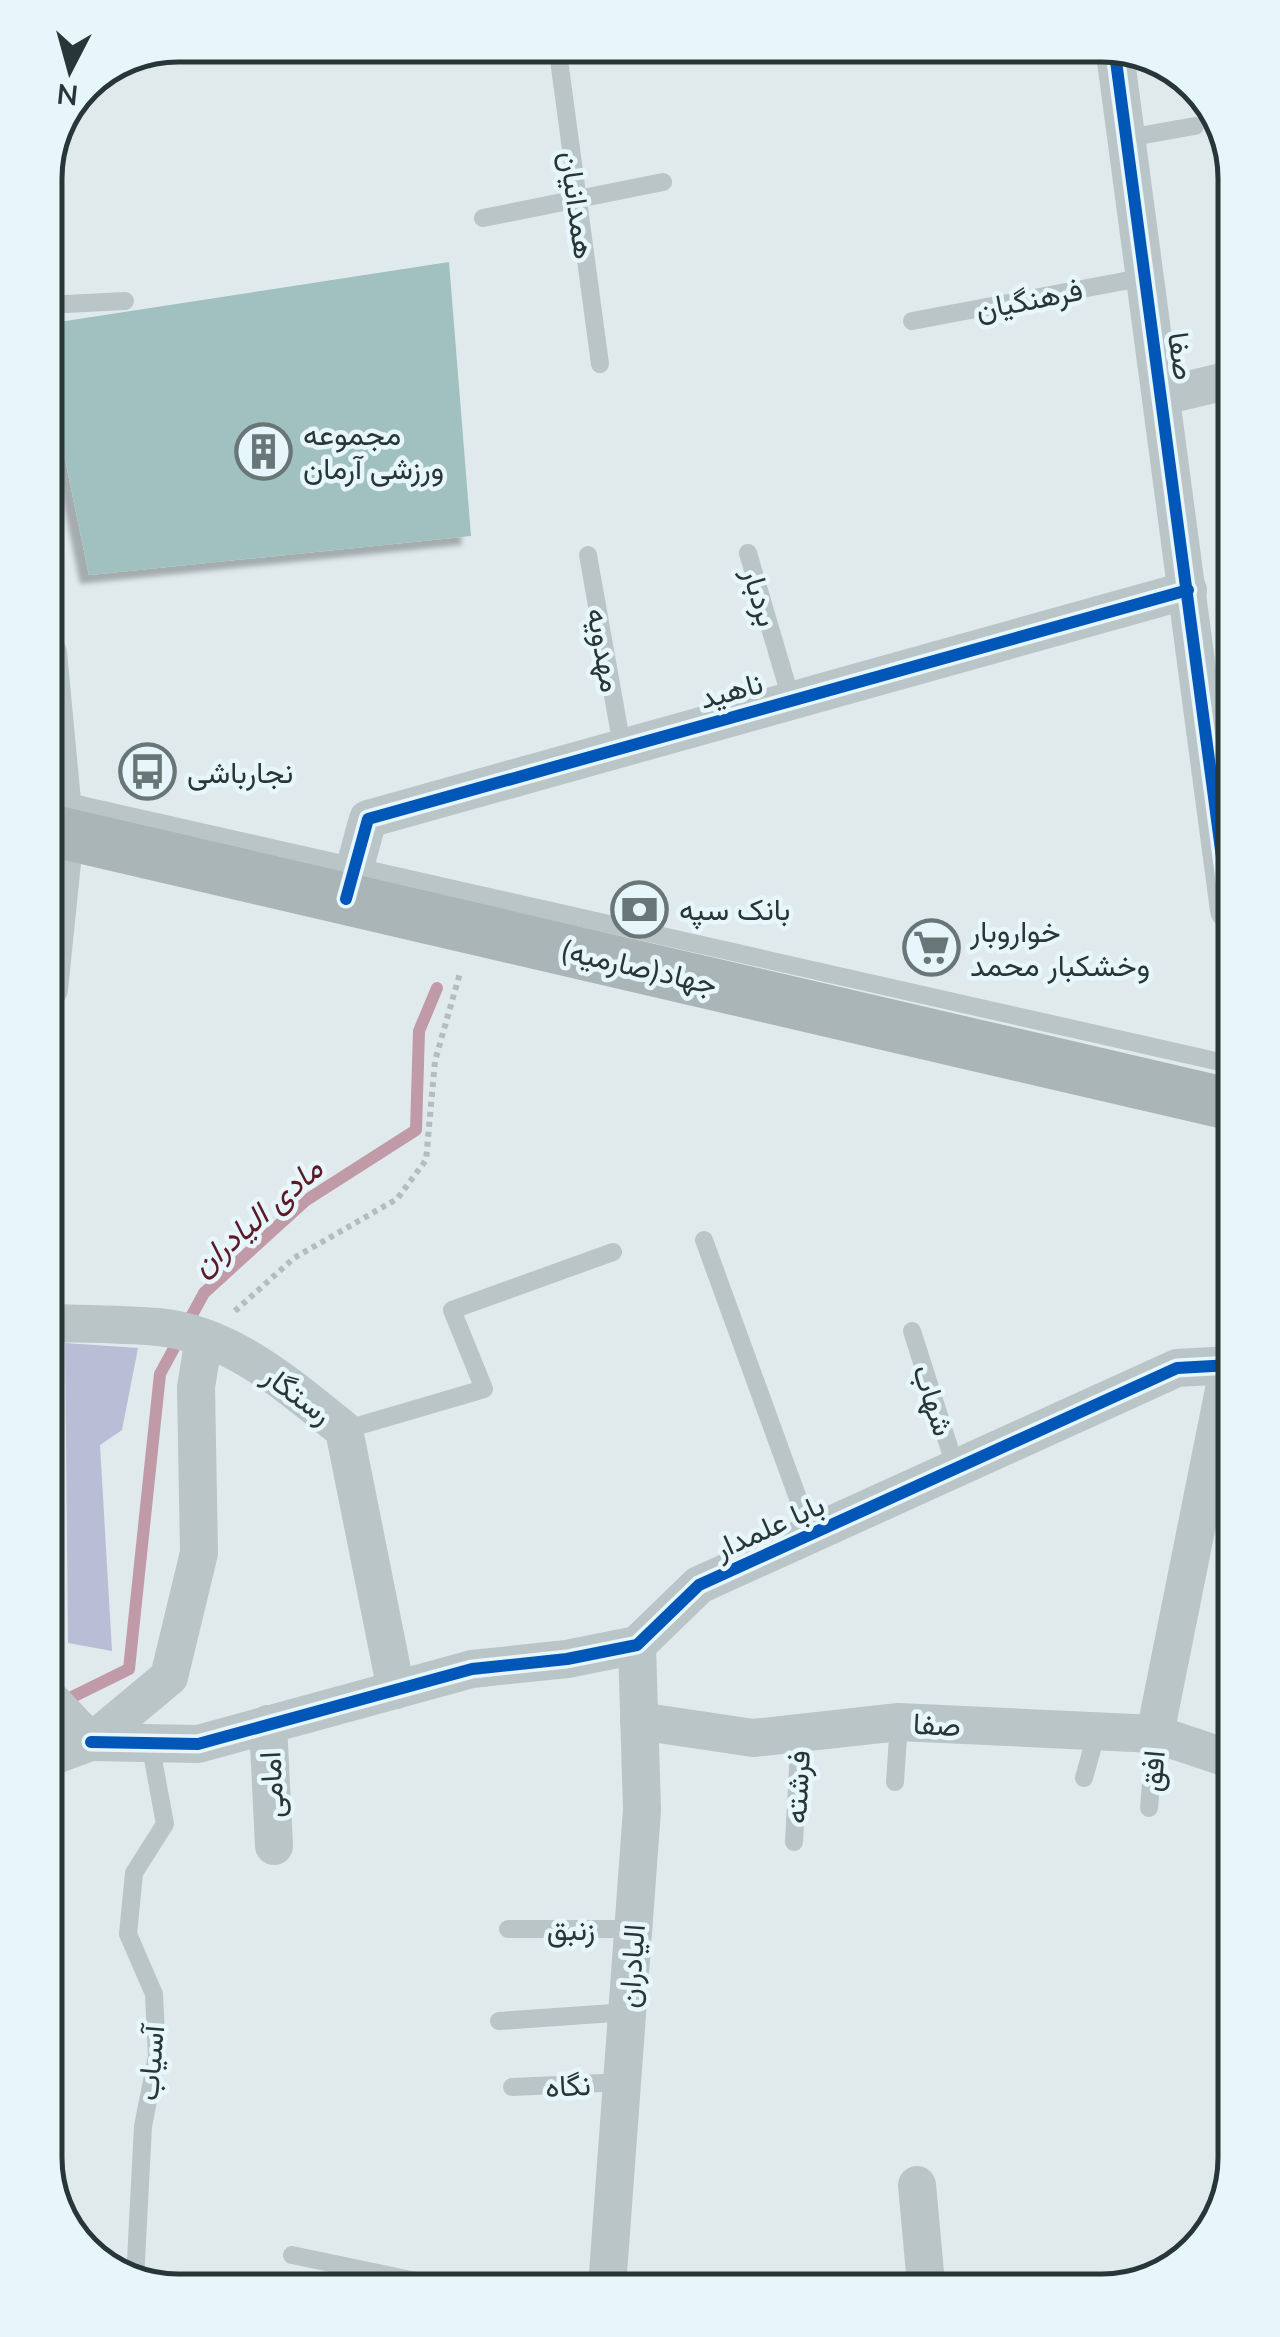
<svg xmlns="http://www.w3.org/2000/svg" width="1280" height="2337" viewBox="0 0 1280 2337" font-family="Mulish,Vazirmatn,sans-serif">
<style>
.green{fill:#babdd6}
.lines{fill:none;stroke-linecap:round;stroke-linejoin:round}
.stream{stroke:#c09aa6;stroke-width:12}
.building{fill:#a1c1c0;filter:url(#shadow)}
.path{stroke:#b2bdbf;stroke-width:6;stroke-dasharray:5 5;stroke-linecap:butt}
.service{stroke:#b9c5c7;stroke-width:18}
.minor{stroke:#b9c5c7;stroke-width:38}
.secondary{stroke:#aab5b7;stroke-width:52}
.cycleway-casing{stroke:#e7f6fb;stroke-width:19}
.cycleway{stroke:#0057b8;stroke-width:12}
.labels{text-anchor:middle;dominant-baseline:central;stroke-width:9;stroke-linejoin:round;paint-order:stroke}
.street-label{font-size:30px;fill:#273737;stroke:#e7f6fb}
.poi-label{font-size:30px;fill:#273737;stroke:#e7f6fb;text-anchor:start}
.water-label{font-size:32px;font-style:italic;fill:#5c1a29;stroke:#e7f6fb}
.rim{fill:none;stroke:#273737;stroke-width:5}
</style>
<defs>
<filter id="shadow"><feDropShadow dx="-9" dy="9" stdDeviation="2.5" flood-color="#0004"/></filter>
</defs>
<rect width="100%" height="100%" fill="#e0eaed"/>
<path class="green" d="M65,1343L138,1348L122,1430L100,1445L112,1651L68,1643Z"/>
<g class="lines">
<path class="stream" d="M58,1704L129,1669L160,1374L204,1293L305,1201L416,1130L419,1031L437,988"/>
</g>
<path class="building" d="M449,262L471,536L89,575L46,366V324Z"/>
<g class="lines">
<path class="path" d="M235,1311L294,1258L397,1199L426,1160L435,1061L460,973"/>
<g class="service">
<path d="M557,45L600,364"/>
<path d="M953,46L954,45"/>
<path d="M1127,138L1195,126"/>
<path d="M483,218L663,182"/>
<path d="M46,305L125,301"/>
<path d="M912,321L1146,277"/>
<path d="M748,553L791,699"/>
<path d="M588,555L622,746"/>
<path d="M59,800L1229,1064"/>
<path d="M704,1240L811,1534"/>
<path d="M912,1331L956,1469"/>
<path d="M344,1430L484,1389L452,1310L613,1252"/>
<path d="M1084,1778L1097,1731"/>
<path d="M895,1782L899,1722"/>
<path d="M1149,1808L1155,1734"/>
<path d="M794,1842L800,1732"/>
<path d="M508,1929H634"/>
<path d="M499,2021L628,2012"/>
<path d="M512,2087L624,2082"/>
<path d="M292,2255L454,2289"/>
<path d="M135,2280L143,2126L157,2056L154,1994L128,1934L134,1873L165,1824L150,1743"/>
</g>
<g class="minor">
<path d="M1114,46L1229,910"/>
<path d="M1163,396L1226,381"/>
<path d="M48,653L65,833L49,989"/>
<path d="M346,899L368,819L1188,590"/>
<path d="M51,1323C87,1324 123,1324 158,1327C231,1334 289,1386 344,1430L396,1690"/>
<path d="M53,1702L91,1742"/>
<path d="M639,1721L753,1738L899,1722L1155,1734L1233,1760"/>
<path d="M268,1724L274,1846"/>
<path d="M1155,1734L1229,1365"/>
<path d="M91,1742L198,1744L472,1669L567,1659L637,1645L699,1585L1177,1368L1231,1365"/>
<path d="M53,1756L91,1742L169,1677L199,1553L196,1387L204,1338"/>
<path d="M917,2185L926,2284"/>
<path d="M607,2287L642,1810L637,1645"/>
</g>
<path class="secondary" d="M49,830L1229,1104"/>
<defs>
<g id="cycleway">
<path d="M1114,46L1229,910"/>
<path d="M346,899L368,819L1188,590"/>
<path d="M91,1742L198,1744L472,1669L567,1659L637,1645L699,1585L1177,1368L1231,1365"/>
</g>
</defs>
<use href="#cycleway" class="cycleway-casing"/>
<use href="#cycleway" class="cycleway"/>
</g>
<defs>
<symbol id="building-ring" viewBox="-11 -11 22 22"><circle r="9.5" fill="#e7f6fb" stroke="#687677" stroke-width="1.5"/><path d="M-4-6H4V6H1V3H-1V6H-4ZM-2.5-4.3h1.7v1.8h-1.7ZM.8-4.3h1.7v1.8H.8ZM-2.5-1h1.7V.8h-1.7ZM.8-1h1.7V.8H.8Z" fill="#687677"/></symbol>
<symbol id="bus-ring" viewBox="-11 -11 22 22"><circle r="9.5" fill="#e7f6fb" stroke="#687677" stroke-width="1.5"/><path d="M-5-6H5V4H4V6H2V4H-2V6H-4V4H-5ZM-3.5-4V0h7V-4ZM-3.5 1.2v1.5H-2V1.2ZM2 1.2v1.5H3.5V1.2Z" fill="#687677"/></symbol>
<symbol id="bank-ring" viewBox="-11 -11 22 22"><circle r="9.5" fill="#e7f6fb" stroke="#687677" stroke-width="1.5"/><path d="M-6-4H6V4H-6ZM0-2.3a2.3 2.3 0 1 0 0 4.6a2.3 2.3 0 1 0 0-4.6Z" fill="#687677"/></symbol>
<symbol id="supermarket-ring" viewBox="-11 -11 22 22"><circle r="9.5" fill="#e7f6fb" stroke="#687677" stroke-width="1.5"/><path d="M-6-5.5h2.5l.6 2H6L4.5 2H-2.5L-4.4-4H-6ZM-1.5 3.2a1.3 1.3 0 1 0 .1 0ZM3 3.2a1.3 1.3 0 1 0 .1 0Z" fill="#687677"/></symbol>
</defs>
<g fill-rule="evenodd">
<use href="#building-ring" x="232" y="420" width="63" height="63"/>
<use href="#bus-ring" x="116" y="740" width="63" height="63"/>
<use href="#bank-ring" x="608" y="878" width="63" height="63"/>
<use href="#supermarket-ring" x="900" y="916" width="63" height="63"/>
</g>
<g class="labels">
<g class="street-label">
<text transform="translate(578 205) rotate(82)">همدانیان</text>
<text transform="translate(1029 299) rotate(-11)">فرهنگیان</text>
<text transform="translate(1182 356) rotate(82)">صفا</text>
<text transform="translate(761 597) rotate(74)">بردبار</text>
<text transform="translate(605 650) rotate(80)">مهدویه</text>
<text transform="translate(731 690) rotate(-15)">ناهید</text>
<text transform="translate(639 966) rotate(13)">جهاد(صارمیه)</text>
<text transform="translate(298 1394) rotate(37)">رستگار</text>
<text transform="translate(934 1400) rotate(72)">شهاب</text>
<text transform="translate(769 1526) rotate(-24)">بابا علمدار</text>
<text transform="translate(937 1724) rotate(3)">صفا</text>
<text transform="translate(1152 1771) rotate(-85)">افق</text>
<text transform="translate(271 1785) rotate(-93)">امامی</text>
<text transform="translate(797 1787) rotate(-87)">فرشته</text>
<text x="571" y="1929">زنبق</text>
<text transform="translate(631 1966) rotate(-86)">الیادران</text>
<text transform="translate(150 2063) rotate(-85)">آسیاب</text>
<text transform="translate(568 2085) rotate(-3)">نگاه</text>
</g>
<g class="poi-label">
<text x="303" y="434">مجموعه<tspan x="303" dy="34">ورزشی آرمان</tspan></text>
<text x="187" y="772">نجارباشی</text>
<text x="679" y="909">بانک سپه</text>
<text x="970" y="931">خواروبار<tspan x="970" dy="34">وخشکبار محمد</tspan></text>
</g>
<g class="water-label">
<text transform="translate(256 1216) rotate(-41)">مادی الیادران</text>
</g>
</g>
<path d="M0 0H1280V2337H0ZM178 62H1102A116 116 0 0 1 1218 178V2158A116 116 0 0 1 1102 2274H178A116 116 0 0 1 62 2158V178A116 116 0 0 1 178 62Z" fill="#e7f6fb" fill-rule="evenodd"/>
<path class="rim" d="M178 62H1102A116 116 0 0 1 1218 178V2158A116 116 0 0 1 1102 2274H178A116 116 0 0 1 62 2158V178A116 116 0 0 1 178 62Z"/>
<g transform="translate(70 70) rotate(186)" stroke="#e7f6fb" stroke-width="8" paint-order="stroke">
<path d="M0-8L18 38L0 25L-18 38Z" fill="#273737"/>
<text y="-15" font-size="28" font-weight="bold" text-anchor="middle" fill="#273737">N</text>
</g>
</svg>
